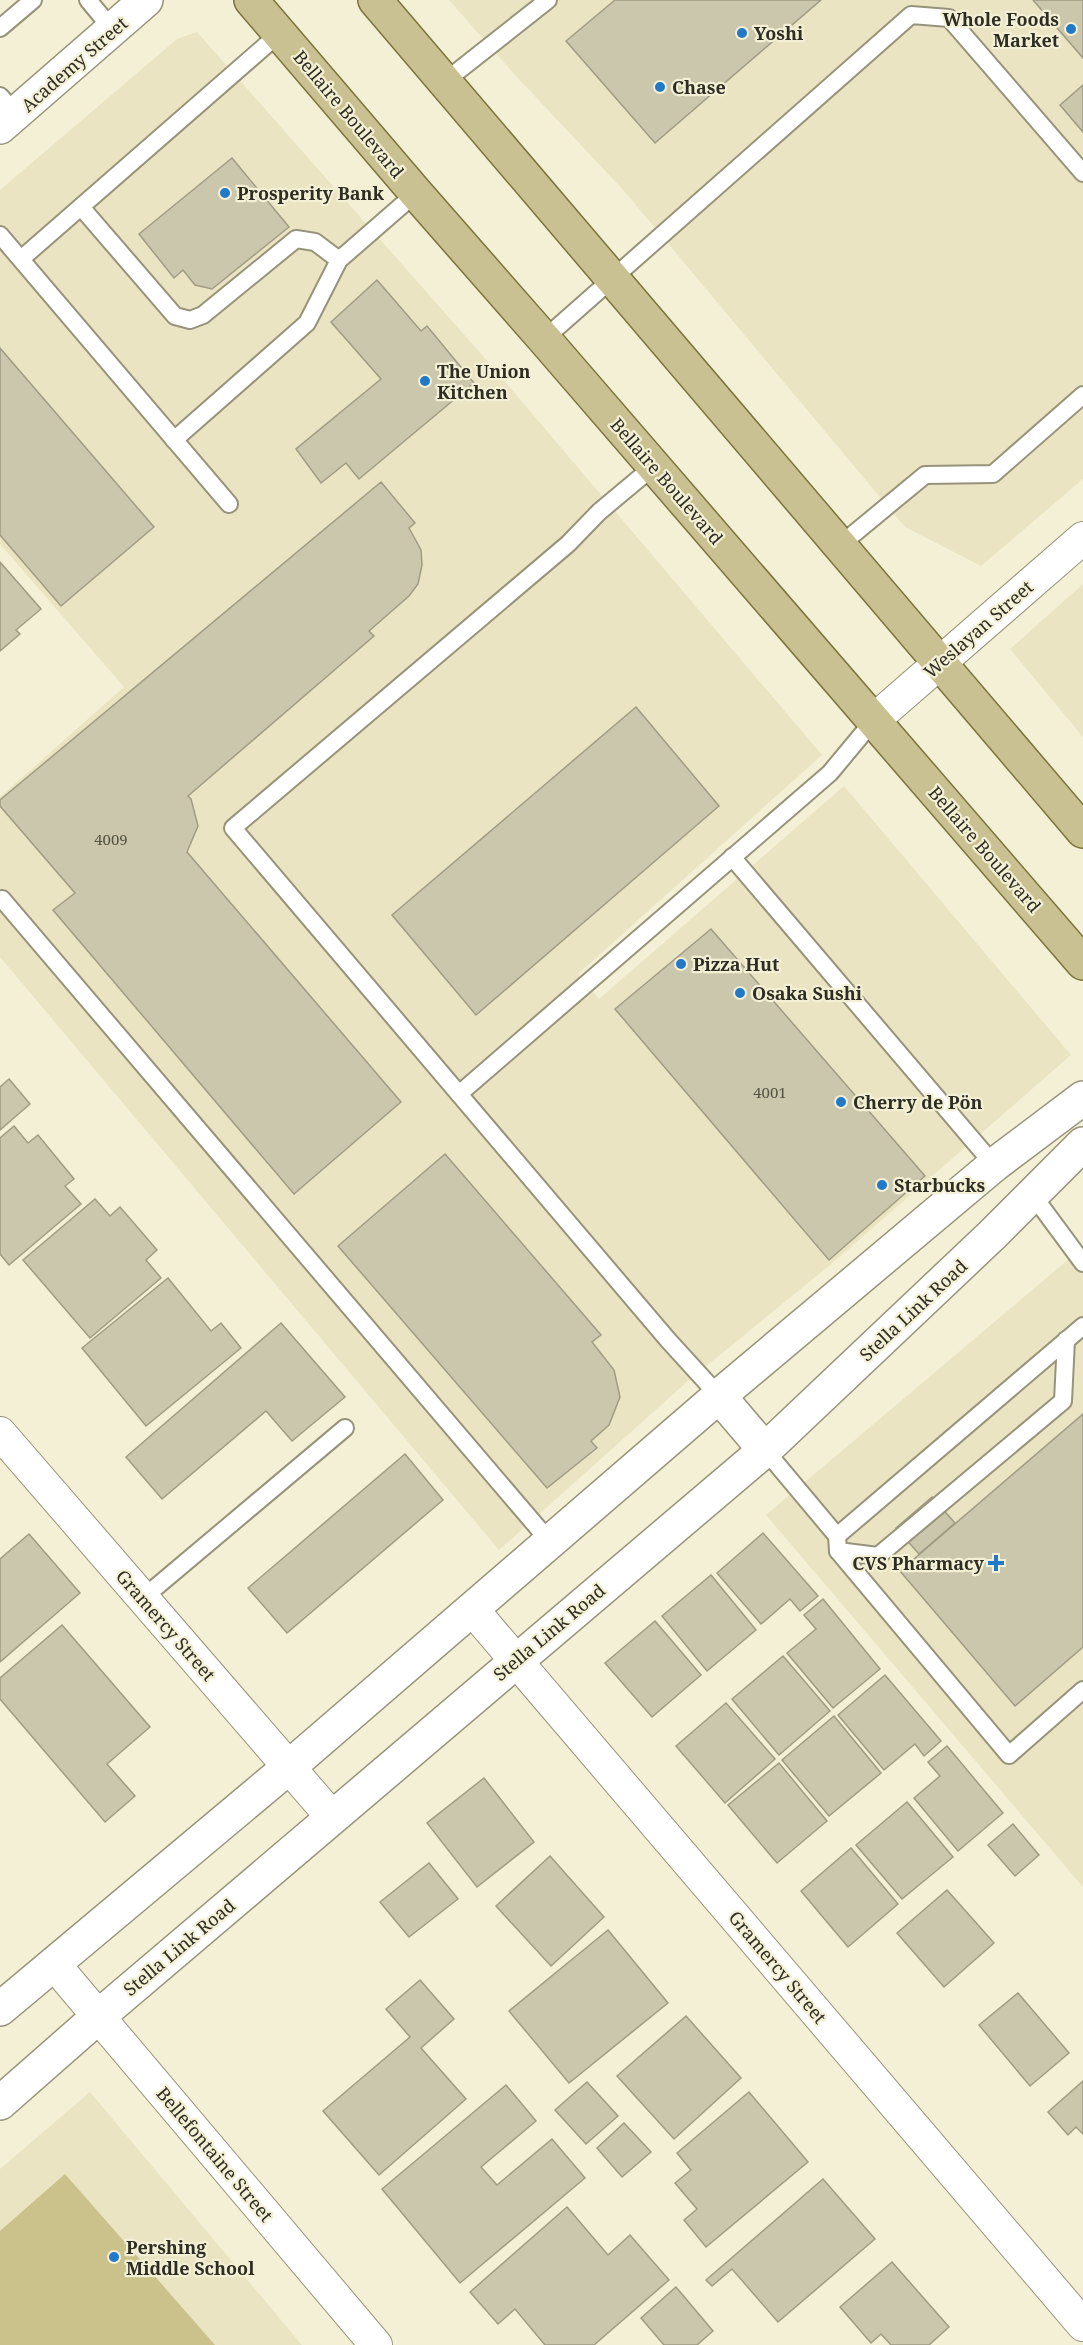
<svg xmlns="http://www.w3.org/2000/svg" width="1083" height="2345" viewBox="0 0 1083 2345" font-family="'Noto Serif',serif">
<style>
.built{fill:#eae4c3}
.green{fill:#cac18b}
.building{fill:#cbc7ad;stroke:#a09c84;stroke-width:1.5}
.lines{fill:none;stroke-linecap:round;stroke-linejoin:round}
.lane-casing{stroke:#97937b;stroke-width:20}
.street-casing{stroke:#97937b;stroke-width:34}
.secondary-casing{stroke:#97937b;stroke-width:36}
.primary-casing{stroke:#7b733b;stroke-width:36}
.lane{stroke:#fff;stroke-width:16}
.street{stroke:#fff;stroke-width:32}
.secondary{stroke:#fff;stroke-width:33}
.primary{stroke:#c9c191;stroke-width:33}
.poi-dot{fill:#2179c7;stroke:#f4f0d5;stroke-width:2}
.labels{text-anchor:middle;dominant-baseline:central;stroke-width:4.5;stroke-linejoin:round;paint-order:stroke}
.number-label{font-size:15px;fill:#555446}
.poi-label{font-size:18px;font-weight:bold;fill:#2e2d23;stroke:#f4f0d5;text-anchor:start}
.street-label{font-size:18px;fill:#2e2d23;stroke:#f4f0d5}
</style>
<rect width="100%" height="100%" fill="#f4f0d5"/>
<g class="built">
<path d="M449,0H1083V479L981,566L905,527L625,192L516,76Z"/>
<path d="M197,32L490,364L822,755L578,974L599,999L844,786L1071,1055L830,1265L688,1381L499,1550L0,957V797L124,687L0,544V190L177,39Z"/>
<path d="M1083,584V737L1010,649Z"/>
<path d="M1083,1247V1887L766,1515Z"/>
<path d="M90,2092L302,2345H0V2169Z"/>
</g>
<path class="green" d="M65,2174L215,2345H0V2231Z"/>
<g class="building">
<path d="M615,0H821L655,143L566,41Z"/>
<path d="M1033,0H1083V58Z"/>
<path d="M1083,85V132L1060,105Z"/>
<path d="M232,158L289,227L212,289L195,285L183,270L174,278L139,234Z"/>
<path d="M377,280L421,331L427,326L474,383L359,479L346,463L321,483L296,449L381,379L331,322Z"/>
<path d="M0,348L154,527L61,606L0,535Z"/>
<path d="M381,482L415,523L409,528L421,550L422,565L418,584L409,596L369,631L374,636L188,796L191,799L198,826L187,852L401,1102L294,1194L53,910L75,893L0,806V800Z"/>
<path d="M0,562L41,609L16,630L20,634L0,651Z"/>
<path d="M636,707L719,806L476,1015L392,915Z"/>
<path d="M711,929L925,1176L829,1260L615,1009Z"/>
<path d="M9,1079L30,1104L0,1130V1087Z"/>
<path d="M14,1126L28,1143L38,1135L74,1179L65,1186L81,1204L9,1265L0,1254V1138Z"/>
<path d="M445,1154L601,1335L592,1342L614,1370L620,1397L609,1425L591,1441L597,1448L547,1488L338,1246Z"/>
<path d="M95,1199L110,1216L120,1207L157,1250L146,1260L161,1278L90,1338L23,1260Z"/>
<path d="M168,1278L211,1331L221,1323L241,1348L146,1426L82,1348Z"/>
<path d="M281,1323L345,1397L292,1441L266,1411L162,1499L126,1457Z"/>
<path d="M1083,1414V1647L1015,1706L900,1571Z"/>
<path d="M405,1454L443,1500L287,1633L248,1588Z"/>
<path d="M932,1497L955,1523L919,1554L896,1528Z"/>
<path d="M763,1533L818,1596L800,1611L790,1599L761,1624L717,1573Z"/>
<path d="M29,1534L80,1593L0,1662V1559Z"/>
<path d="M711,1575L756,1630L707,1671L662,1616Z"/>
<path d="M823,1599L880,1669L833,1708L787,1653L816,1629L804,1615Z"/>
<path d="M655,1621L701,1675L652,1717L605,1663Z"/>
<path d="M62,1625L150,1727L107,1764L135,1796L105,1822L0,1699V1678Z"/>
<path d="M783,1656L830,1711L779,1755L732,1699Z"/>
<path d="M885,1675L941,1741L924,1756L915,1744L884,1770L838,1715Z"/>
<path d="M726,1703L775,1759L725,1803L676,1746Z"/>
<path d="M834,1716L881,1773L829,1816L782,1760Z"/>
<path d="M947,1746L1003,1813L958,1851L914,1798L940,1776L928,1762Z"/>
<path d="M779,1763L827,1821L777,1863L728,1805Z"/>
<path d="M484,1778L534,1842L477,1887L427,1823Z"/>
<path d="M907,1802L953,1857L902,1899L856,1845Z"/>
<path d="M1013,1824L1039,1855L1015,1876L988,1845Z"/>
<path d="M851,1848L898,1904L848,1947L801,1891Z"/>
<path d="M550,1856L604,1917L551,1966L496,1906Z"/>
<path d="M429,1863L458,1899L409,1937L380,1902Z"/>
<path d="M947,1890L994,1943L944,1987L897,1933Z"/>
<path d="M608,1930L668,2003L569,2083L509,2011Z"/>
<path d="M420,1980L454,2019L421,2048L466,2099L379,2175L323,2111L410,2037L386,2009Z"/>
<path d="M1018,1993L1069,2053L1030,2086L979,2025Z"/>
<path d="M686,2016L741,2078L674,2139L617,2076Z"/>
<path d="M1083,2081V2134L1076,2127L1068,2135L1048,2112Z"/>
<path d="M587,2082L618,2116L586,2144L555,2110Z"/>
<path d="M506,2085L536,2121L481,2167L497,2185L552,2139L585,2178L460,2283L382,2189Z"/>
<path d="M749,2092L808,2162L706,2247L684,2220L697,2209L675,2183L691,2170L677,2153Z"/>
<path d="M624,2123L651,2152L622,2177L597,2148Z"/>
<path d="M823,2179L875,2239L778,2322L732,2269L712,2286L706,2280Z"/>
<path d="M567,2207L608,2255L630,2235L669,2280L594,2345H545L515,2309L498,2324L470,2292Z"/>
<path d="M892,2262L949,2327L929,2345H891L881,2334L871,2343L840,2307Z"/>
<path d="M676,2287L713,2331L697,2345H664L641,2318Z"/>
</g>
<g class="lines">
<defs>
<g id="lane">
<path d="M88,0L113,30"/>
<path d="M0,28L33,0"/>
<path d="M444,82L548,0"/>
<path d="M0,96L16,114"/>
<path d="M81,207L175,316L190,320L203,315L296,239L315,242L339,260"/>
<path d="M0,235L229,504"/>
<path d="M21,259L280,33"/>
<path d="M544,339L911,15L949,18L1083,173"/>
<path d="M174,440L307,323L339,260L416,193"/>
<path d="M654,466L599,512L568,544L233,828L668,1340L719,1396"/>
<path d="M839,546L925,475L993,474L1083,395"/>
<path d="M732,857L994,1165"/>
<path d="M2,899L550,1542"/>
<path d="M459,1094L830,773L874,720"/>
<path d="M1032,1194L1083,1263"/>
<path d="M765,1450L837,1536L838,1551L1009,1755L1083,1690"/>
<path d="M837,1536L1083,1326"/>
<path d="M838,1551L878,1556L1063,1401L1066,1340"/>
<path d="M143,1598L345,1428"/>
</g>
<g id="street">
<path d="M874,720L1083,538"/>
<path d="M0,1433L332,1817"/>
<path d="M472,1609L1083,2325"/>
<path d="M54,1964L376,2345"/>
</g>
<g id="secondary">
<path d="M0,127L146,0"/>
<path d="M719,1396L765,1450"/>
<path d="M0,2009L289,1767L719,1396L994,1165L1083,1098"/>
<path d="M0,2103L99,2016L765,1450L992,1235L1083,1144"/>
</g>
<g id="primary">
<path d="M251,0L416,193L544,339L1083,963"/>
<path d="M375,0L1083,831"/>
</g>
</defs>
<use href="#lane" class="lane-casing"/>
<use href="#street" class="street-casing"/>
<use href="#secondary" class="secondary-casing"/>
<use href="#primary" class="primary-casing"/>
<use href="#lane" class="lane"/>
<use href="#street" class="street"/>
<use href="#secondary" class="secondary"/>
<use href="#primary" class="primary"/>
</g>
<g class="poi-dot">
<circle cx="1071" cy="29" r="6"/>
<circle cx="742" cy="33" r="6"/>
<circle cx="660" cy="87" r="6"/>
<circle cx="225" cy="193" r="6"/>
<circle cx="425" cy="381" r="6"/>
<circle cx="681" cy="964" r="6"/>
<circle cx="740" cy="993" r="6"/>
<circle cx="841" cy="1102" r="6"/>
<circle cx="882" cy="1185" r="6"/>
<path d="M993 1554h6v6h6v6h-6v6h-6v-6h-6v-6h6z"/>
<circle cx="114" cy="2257" r="6"/>
</g>
<g class="labels">
<g class="number-label">
<text x="111" y="839">4009</text>
<text x="770" y="1092">4001</text>
</g>
<g class="poi-label">
<text x="1059" y="19" text-anchor="end">Whole Foods<tspan x="1059" dy="21">Market</tspan></text>
<text x="754" y="33">Yoshi</text>
<text x="672" y="87">Chase</text>
<text x="237" y="193">Prosperity Bank</text>
<text x="437" y="371">The Union<tspan x="437" dy="21">Kitchen</tspan></text>
<text x="693" y="964">Pizza Hut</text>
<text x="752" y="993">Osaka Sushi</text>
<text x="853" y="1102">Cherry de Pön</text>
<text x="894" y="1185">Starbucks</text>
<text x="984" y="1563" text-anchor="end">CVS Pharmacy</text>
<text x="126" y="2247">Pershing<tspan x="126" dy="21">Middle School</tspan></text>
</g>
<g class="street-label">
<text transform="translate(74 64) rotate(-41)">Academy Street</text>
<text transform="translate(349 114) rotate(50)">Bellaire Boulevard</text>
<text transform="translate(667 481) rotate(49)">Bellaire Boulevard</text>
<text transform="translate(978 629) rotate(-41)">Weslayan Street</text>
<text transform="translate(985 849) rotate(49)">Bellaire Boulevard</text>
<text transform="translate(913 1310) rotate(-43)">Stella Link Road</text>
<text transform="translate(166 1625) rotate(49)">Gramercy Street</text>
<text transform="translate(549 1632) rotate(-40)">Stella Link Road</text>
<text transform="translate(179 1947) rotate(-40)">Stella Link Road</text>
<text transform="translate(778 1967) rotate(50)">Gramercy Street</text>
<text transform="translate(215 2154) rotate(50)">Bellefontaine Street</text>
</g>
</g>
</svg>
